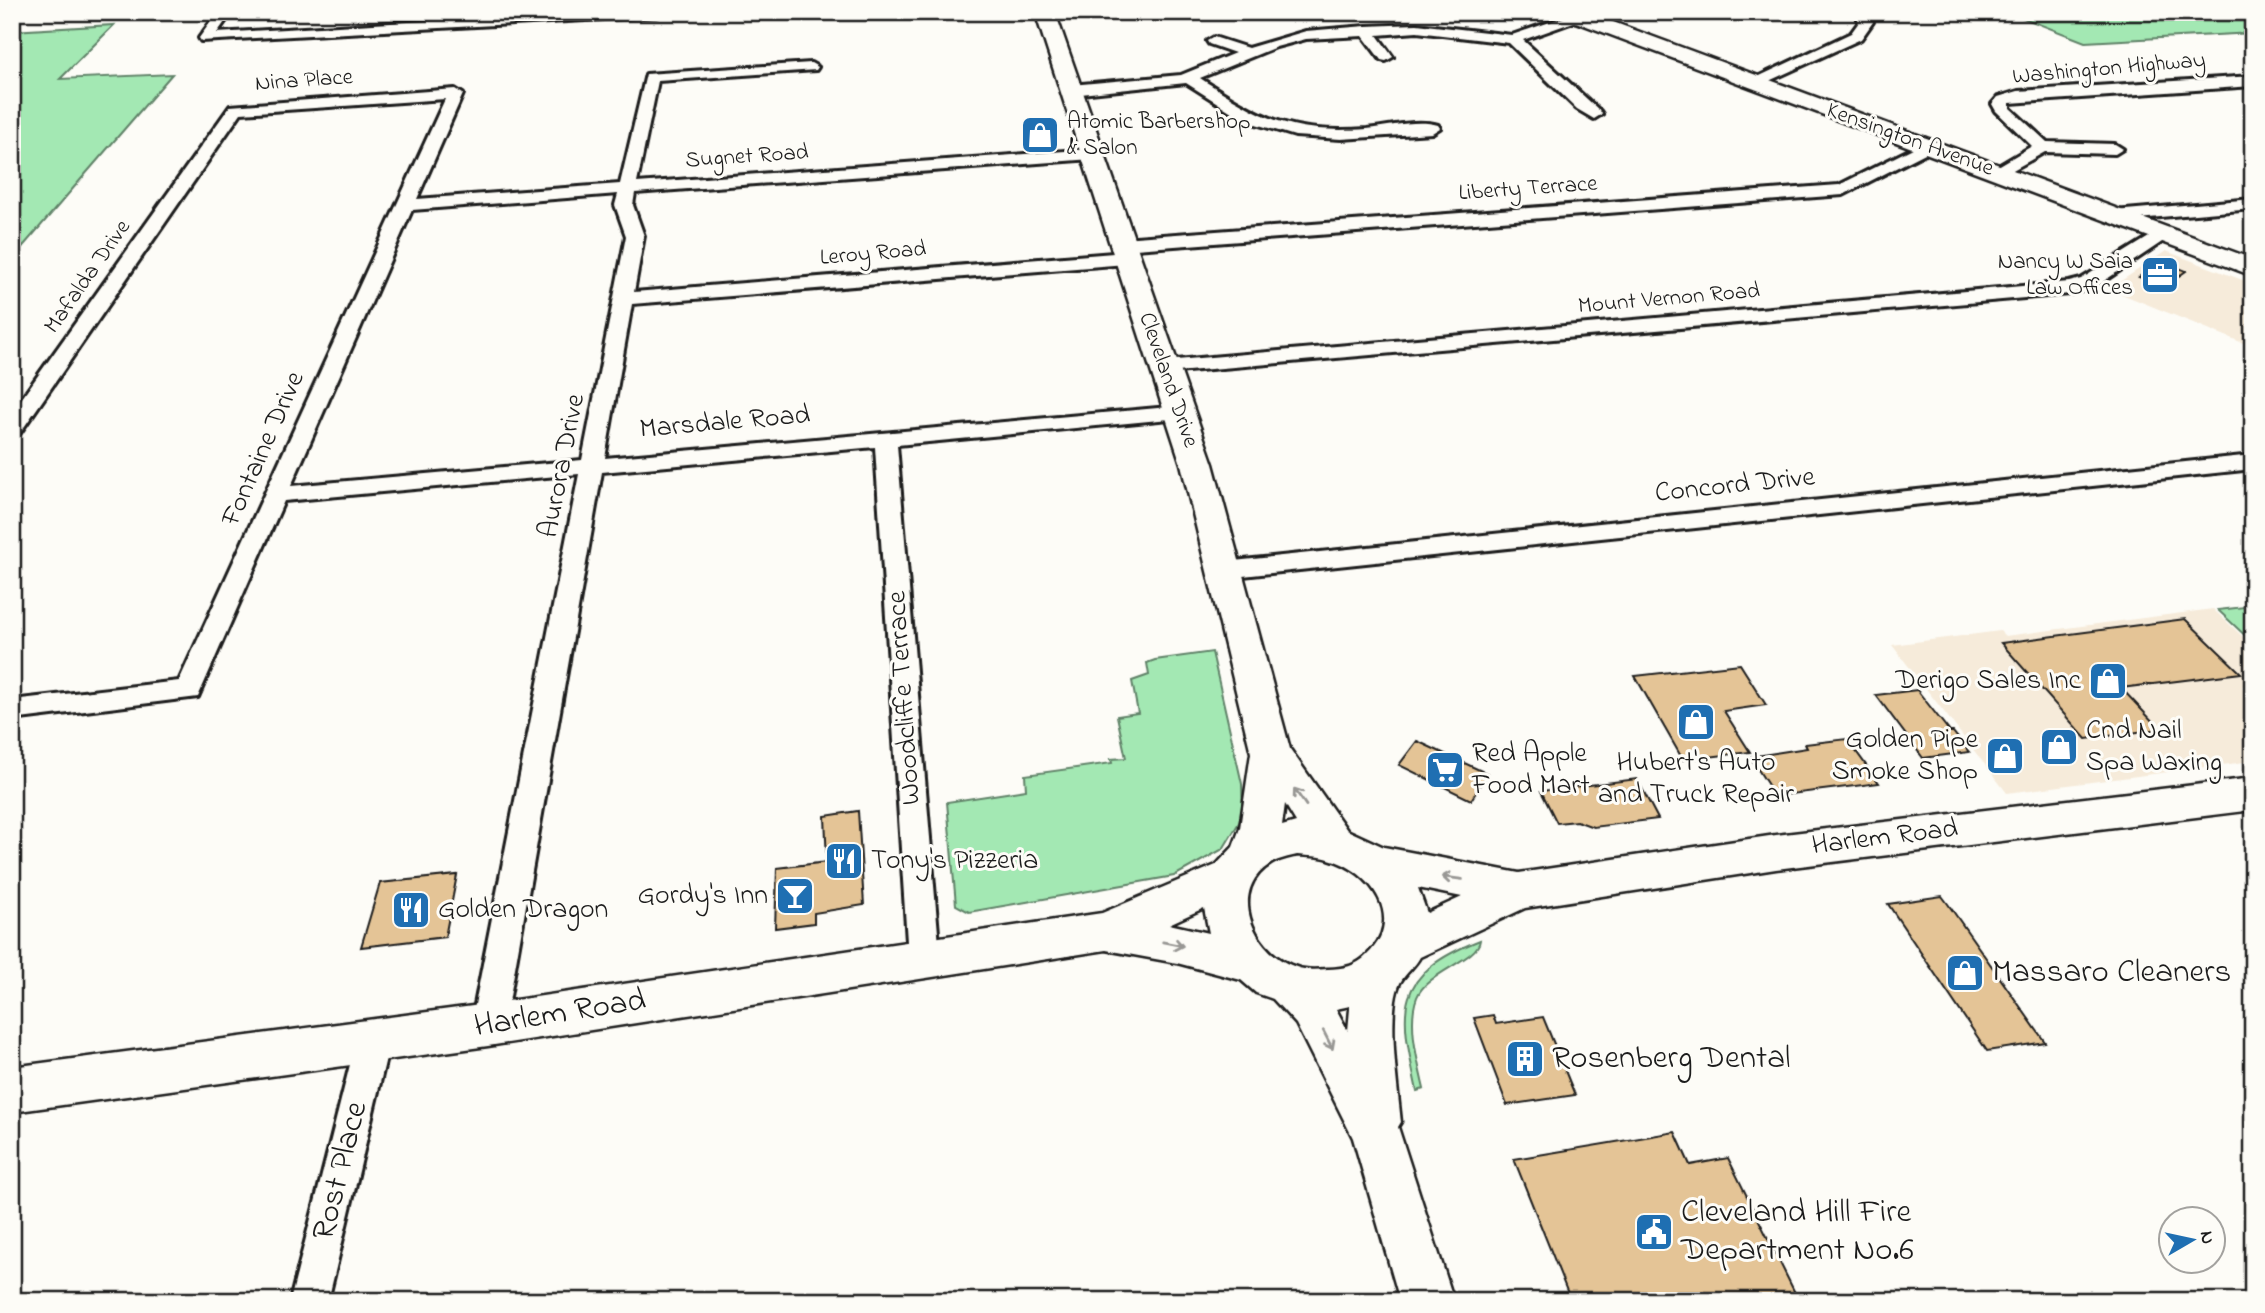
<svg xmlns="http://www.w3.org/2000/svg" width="2265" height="1313" viewBox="0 0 2265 1313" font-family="'Indie Flower',sans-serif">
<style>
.built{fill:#f6ebda}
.green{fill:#a3e8b3;stroke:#608268;stroke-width:2}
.building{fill:#e4c496;stroke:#1c1c1c;stroke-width:2}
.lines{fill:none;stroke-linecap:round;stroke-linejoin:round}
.street-casing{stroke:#1c1c1c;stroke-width:6}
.secondary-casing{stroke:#1c1c1c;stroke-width:5}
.street{fill:#fdfcf7;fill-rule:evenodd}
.secondary{fill:#fdfcf7;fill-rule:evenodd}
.oneway{stroke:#989794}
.labels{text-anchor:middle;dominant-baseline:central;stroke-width:6;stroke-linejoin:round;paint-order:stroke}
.far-street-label{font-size:23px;fill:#1c1c1c;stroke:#fdfcf7}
.far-poi-label{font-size:23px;fill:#1c1c1c;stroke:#fdfcf7;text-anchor:start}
.street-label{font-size:28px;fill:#1c1c1c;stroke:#fdfcf7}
.poi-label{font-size:28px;fill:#1c1c1c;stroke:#fdfcf7;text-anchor:start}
.near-poi-label{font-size:33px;fill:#1c1c1c;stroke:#fdfcf7;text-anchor:start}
.near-street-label{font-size:33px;fill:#1c1c1c;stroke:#fdfcf7}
</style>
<rect width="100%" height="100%" fill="#fdfcf7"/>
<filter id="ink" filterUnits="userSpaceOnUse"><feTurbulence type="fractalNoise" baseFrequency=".0143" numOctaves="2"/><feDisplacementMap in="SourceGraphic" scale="14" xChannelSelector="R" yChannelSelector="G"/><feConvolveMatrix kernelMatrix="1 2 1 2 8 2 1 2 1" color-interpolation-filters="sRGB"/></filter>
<g filter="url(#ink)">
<g class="built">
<path d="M2166,251L2253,284V347L2109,289Z"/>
<path d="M2213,609L2253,646V676L2242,687L2253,698V761L2007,793L1892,645L2000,631L2005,636Z"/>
</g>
<g class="green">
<path d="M2008,12H2253V33L2085,42Z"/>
<path d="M114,25L60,79L172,74L12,259V31Z"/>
<path d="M2253,606V643L2218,610Z"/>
<path d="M1212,652L1242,784L1243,816L1223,849L1174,876L969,912L956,905L947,802L1026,790L1025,775L1112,763L1111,759L1126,758L1117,716L1138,713L1132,681L1149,675L1147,663L1155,660Z"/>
<path d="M1480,940C1478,960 1427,972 1417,997C1407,1023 1418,1063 1424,1089L1417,1091C1399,1008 1392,975 1480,940Z"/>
</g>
<g class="building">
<path d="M2166,263L2186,271L2163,287L2139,277L2157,264L2162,266Z"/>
<path d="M2185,619L2241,673L2121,688L2160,729L2086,739L2001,643Z"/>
<path d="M1740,664L1766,705L1724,711L1750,752L1683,760L1635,676Z"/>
<path d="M1917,690L1950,732H1953L1969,752L1923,758L1876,695Z"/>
<path d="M1847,739L1879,783L1775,796L1750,757L1807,748L1805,744Z"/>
<path d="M1417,741L1488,774L1471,800L1399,765Z"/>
<path d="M1637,779L1658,819L1593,827L1577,821L1557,823L1541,791Z"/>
<path d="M858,811L864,905L814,913V923L775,928L777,868L827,862L825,816Z"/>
<path d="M457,875L445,937L361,947L380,883Z"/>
<path d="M1942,896L1948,904L2045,1042L1987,1051L1888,904Z"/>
<path d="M1493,1015L1496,1024L1543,1017L1575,1095L1507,1105L1474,1018Z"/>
<path d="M1675,1132L1690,1165L1728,1158L1799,1301H1571L1514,1159Z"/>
</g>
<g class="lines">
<defs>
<g id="street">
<path d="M218,12H232L217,33L581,12H665L658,16L201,41L199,38Z"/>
<path d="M1579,12L1584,16L1582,19L1523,40L1600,111L1602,114L1594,119L1577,109L1509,43L1417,32L1377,35L1393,57L1386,61L1381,60L1363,36L1306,39L1276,47L1200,78C1264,119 1288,134 1367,129C1389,127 1417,119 1438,125L1440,128L1432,133L1341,139L1295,136L1246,121L1186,83L1071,95L1063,90L1071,85L1181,75L1235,53L1209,44L1207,41L1214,37L1248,48L1306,31L1366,26L1417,24L1512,35Z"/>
<path d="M1855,12H1869L1873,22L1861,39L1760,85L1755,87L1747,82L1851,33L1859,22Z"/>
<path d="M811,63L818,67L816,70L658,81L637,183L1092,149L1100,154L1092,159L635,193L633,205L644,236L634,292L1126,252L1135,258L1126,264L632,304L605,458L1180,406L1188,407L1191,412L1188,417L1180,418L897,445L940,957L935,967L924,971L913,967L908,957L875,447L602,472L505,1025L500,1036L488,1040L476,1036L471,1025L579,474L284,501L198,697L12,720V700L179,681L445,99L241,113L20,433L12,434V412L230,106L455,89L463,94L417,199L620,184L646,74ZM618,194L615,205L626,236L582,460L291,486L412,210Z"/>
<path d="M2253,76V86L2010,103V108L2047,142L2115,144L2123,149L2115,154L2045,152L2002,176H1990L1988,172L2032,146L1996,111L1992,104L1998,97L2018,91Z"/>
<path d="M1927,141L1935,146L1933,149L1843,195L1122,250L1113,244L1122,238L1839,185Z"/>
<path d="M2253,199V209L2114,221L2105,216L2114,211Z"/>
<path d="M2162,229L2168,230L2171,234L2168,238L2095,287L2070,294L1165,373L1158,371L1155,367L1158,363L1165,361L2069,282L2081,279Z"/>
<path d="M2253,455V469L1224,578L1215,576L1212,570L1215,564L1224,562Z"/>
<path d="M373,1026L385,1030L390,1041L328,1301H290L356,1041L361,1030Z"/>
</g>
<g id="secondary">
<path d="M1035,12H1055L1213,464L1290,749L1347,830L1384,847L1519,873L1776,835L2253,778V810L1776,869L1525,908L1420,957C1415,967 1405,973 1400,983C1386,1011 1398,1090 1401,1122L1398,1127L1454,1301H1400L1353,1138L1296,1024L1273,999L1256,993L1241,980L1177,963L1106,950L488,1046L12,1112V1067L488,1004L1102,913L1216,865L1233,847L1240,828L1251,753L1181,464ZM1285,804L1296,822L1282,826ZM1297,855C1308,856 1320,856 1329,859C1372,871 1406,919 1367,955C1357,966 1342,969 1328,969C1315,970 1304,971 1291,965C1252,949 1227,889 1272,863C1279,859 1289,857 1297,855ZM1418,888L1462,897L1427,913ZM1204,908L1209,933L1169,924ZM1350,1006V1009L1348,1031L1336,1009Z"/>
<path d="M1557,12H1586L2253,259V276L1560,16Z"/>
</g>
</defs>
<use href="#street" class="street-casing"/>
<use href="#secondary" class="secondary-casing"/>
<use href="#street" class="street"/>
<use href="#secondary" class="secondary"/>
</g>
<defs><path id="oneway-shaft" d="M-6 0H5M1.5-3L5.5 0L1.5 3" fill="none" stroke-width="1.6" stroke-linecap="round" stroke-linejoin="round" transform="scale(1.75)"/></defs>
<g class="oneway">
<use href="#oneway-shaft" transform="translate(1300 797) rotate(-125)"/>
<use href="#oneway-shaft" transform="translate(1452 878) rotate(-172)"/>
<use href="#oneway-shaft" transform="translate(1173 944) rotate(11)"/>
<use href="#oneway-shaft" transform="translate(1328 1040) rotate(63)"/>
</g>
</g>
<defs>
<symbol id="shop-square" viewBox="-11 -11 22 22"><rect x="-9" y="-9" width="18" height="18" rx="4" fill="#1f6fb2" stroke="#fdfcf7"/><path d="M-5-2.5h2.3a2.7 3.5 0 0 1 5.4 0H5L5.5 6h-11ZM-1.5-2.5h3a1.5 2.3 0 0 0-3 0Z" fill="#fff"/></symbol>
<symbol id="office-square" viewBox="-11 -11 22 22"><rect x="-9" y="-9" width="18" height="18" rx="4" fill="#1f6fb2" stroke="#fdfcf7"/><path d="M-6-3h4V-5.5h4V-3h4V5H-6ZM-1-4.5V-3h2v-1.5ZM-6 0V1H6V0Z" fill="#fff"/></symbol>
<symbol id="supermarket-square" viewBox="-11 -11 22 22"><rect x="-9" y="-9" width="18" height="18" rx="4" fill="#1f6fb2" stroke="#fdfcf7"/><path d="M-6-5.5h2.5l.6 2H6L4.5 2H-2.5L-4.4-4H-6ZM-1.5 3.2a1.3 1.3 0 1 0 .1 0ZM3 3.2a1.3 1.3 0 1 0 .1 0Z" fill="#fff"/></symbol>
<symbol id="restaurant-square" viewBox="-11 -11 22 22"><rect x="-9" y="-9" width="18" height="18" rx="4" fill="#1f6fb2" stroke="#fdfcf7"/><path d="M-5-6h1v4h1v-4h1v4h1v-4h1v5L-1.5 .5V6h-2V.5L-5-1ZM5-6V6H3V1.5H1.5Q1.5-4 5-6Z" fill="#fff"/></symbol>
<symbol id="bar-square" viewBox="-11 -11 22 22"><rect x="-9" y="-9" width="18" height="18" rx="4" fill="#1f6fb2" stroke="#fdfcf7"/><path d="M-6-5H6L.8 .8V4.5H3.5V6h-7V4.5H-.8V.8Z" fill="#fff"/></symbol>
<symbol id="building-square" viewBox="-11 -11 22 22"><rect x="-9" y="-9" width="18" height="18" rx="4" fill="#1f6fb2" stroke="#fdfcf7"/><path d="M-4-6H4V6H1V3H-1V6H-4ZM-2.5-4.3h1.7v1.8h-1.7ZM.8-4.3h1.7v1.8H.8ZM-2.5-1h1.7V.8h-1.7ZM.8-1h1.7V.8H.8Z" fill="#fff"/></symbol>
<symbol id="civic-square" viewBox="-11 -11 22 22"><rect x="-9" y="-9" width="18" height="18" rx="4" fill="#1f6fb2" stroke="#fdfcf7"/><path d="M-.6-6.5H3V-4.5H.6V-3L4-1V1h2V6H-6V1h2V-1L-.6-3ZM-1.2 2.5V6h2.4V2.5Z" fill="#fff"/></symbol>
</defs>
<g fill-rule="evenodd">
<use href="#shop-square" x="1018" y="113" width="44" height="44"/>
<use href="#office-square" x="2138" y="253" width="44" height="44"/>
<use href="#shop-square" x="2086" y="659" width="44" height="44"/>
<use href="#shop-square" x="1674" y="700" width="44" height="44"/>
<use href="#shop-square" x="2037" y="725" width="44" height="44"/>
<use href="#shop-square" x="1983" y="734" width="44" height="44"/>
<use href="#supermarket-square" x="1423" y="748" width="44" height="44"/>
<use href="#restaurant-square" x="822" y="839" width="44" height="44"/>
<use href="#bar-square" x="773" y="874" width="44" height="44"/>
<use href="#restaurant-square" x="389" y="888" width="44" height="44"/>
<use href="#shop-square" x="1943" y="951" width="44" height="44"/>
<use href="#building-square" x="1503" y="1037" width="44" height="44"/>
<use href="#civic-square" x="1632" y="1210" width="44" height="44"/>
</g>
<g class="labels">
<g class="far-street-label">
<text transform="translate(2109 69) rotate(-5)">Washington Highway</text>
<text transform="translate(304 81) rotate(-4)">Nina Place</text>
<text transform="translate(1910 140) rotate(20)">Kensington Avenue</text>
<text transform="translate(747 157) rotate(-4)">Sugnet Road</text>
<text transform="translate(1528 189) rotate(-4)">Liberty Terrace</text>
<text transform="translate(873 254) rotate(-5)">Leroy Road</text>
<text transform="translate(88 277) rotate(-55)">Mafalda Drive</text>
<text transform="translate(1669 299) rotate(-5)">Mount Vernon Road</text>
<text transform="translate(1168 380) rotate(71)">Cleveland Drive</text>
</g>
<g class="far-poi-label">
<text x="1067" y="122">Atomic Barbershop<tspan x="1067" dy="26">&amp; Salon</tspan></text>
<text x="2133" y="262" text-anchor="end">Nancy W Saia<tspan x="2133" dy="26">Law Offices</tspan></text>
</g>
<g class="street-label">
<text transform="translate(725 423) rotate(-5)">Marsdale Road</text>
<text transform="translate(264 449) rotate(-66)">Fontaine Drive</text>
<text transform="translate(563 466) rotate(-79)">Aurora Drive</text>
<text transform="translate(1735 486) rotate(-6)">Concord Drive</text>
<text transform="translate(905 698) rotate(-94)">Woodcliffe Terrace</text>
<text transform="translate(1885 838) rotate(-7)">Harlem Road</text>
</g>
<g class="poi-label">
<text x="2081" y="681" text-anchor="end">Derigo Sales Inc</text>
<text x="2086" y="731">Cnd Nail<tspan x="2086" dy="32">Spa Waxing</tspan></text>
<text x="1978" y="740" text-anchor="end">Golden Pipe<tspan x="1978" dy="32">Smoke Shop</tspan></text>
<text x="1472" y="754">Red Apple<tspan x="1472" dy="32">Food Mart</tspan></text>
<text x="1696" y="763" text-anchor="middle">Hubert's Auto<tspan x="1696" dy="32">and Truck Repair</tspan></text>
<text x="871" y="861">Tony's Pizzeria</text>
<text x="768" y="896" text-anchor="end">Gordy's Inn</text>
<text x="438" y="910">Golden Dragon</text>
</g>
<g class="near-poi-label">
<text x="1992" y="973">Massaro Cleaners</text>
<text x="1552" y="1059">Rosenberg Dental</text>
<text x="1681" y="1213">Cleveland Hill Fire<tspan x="1681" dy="38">Department No.6</tspan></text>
</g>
<g class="near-street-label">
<text transform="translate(560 1014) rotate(-9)">Harlem Road</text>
<text transform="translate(341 1171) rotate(-76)">Rost Place</text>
</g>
</g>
<rect width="2265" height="1313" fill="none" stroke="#fdfcf7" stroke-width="42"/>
<rect x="21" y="21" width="2223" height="1271" fill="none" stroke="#1c1c1c" stroke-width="2.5" filter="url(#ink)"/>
<g transform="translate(2192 1240) rotate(81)"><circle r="33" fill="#fdfcf7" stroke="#a3a29f" stroke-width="2"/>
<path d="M0-5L12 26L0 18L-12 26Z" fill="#1f6fb2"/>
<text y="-10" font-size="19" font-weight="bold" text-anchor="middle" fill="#1c1c1c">N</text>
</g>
</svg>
